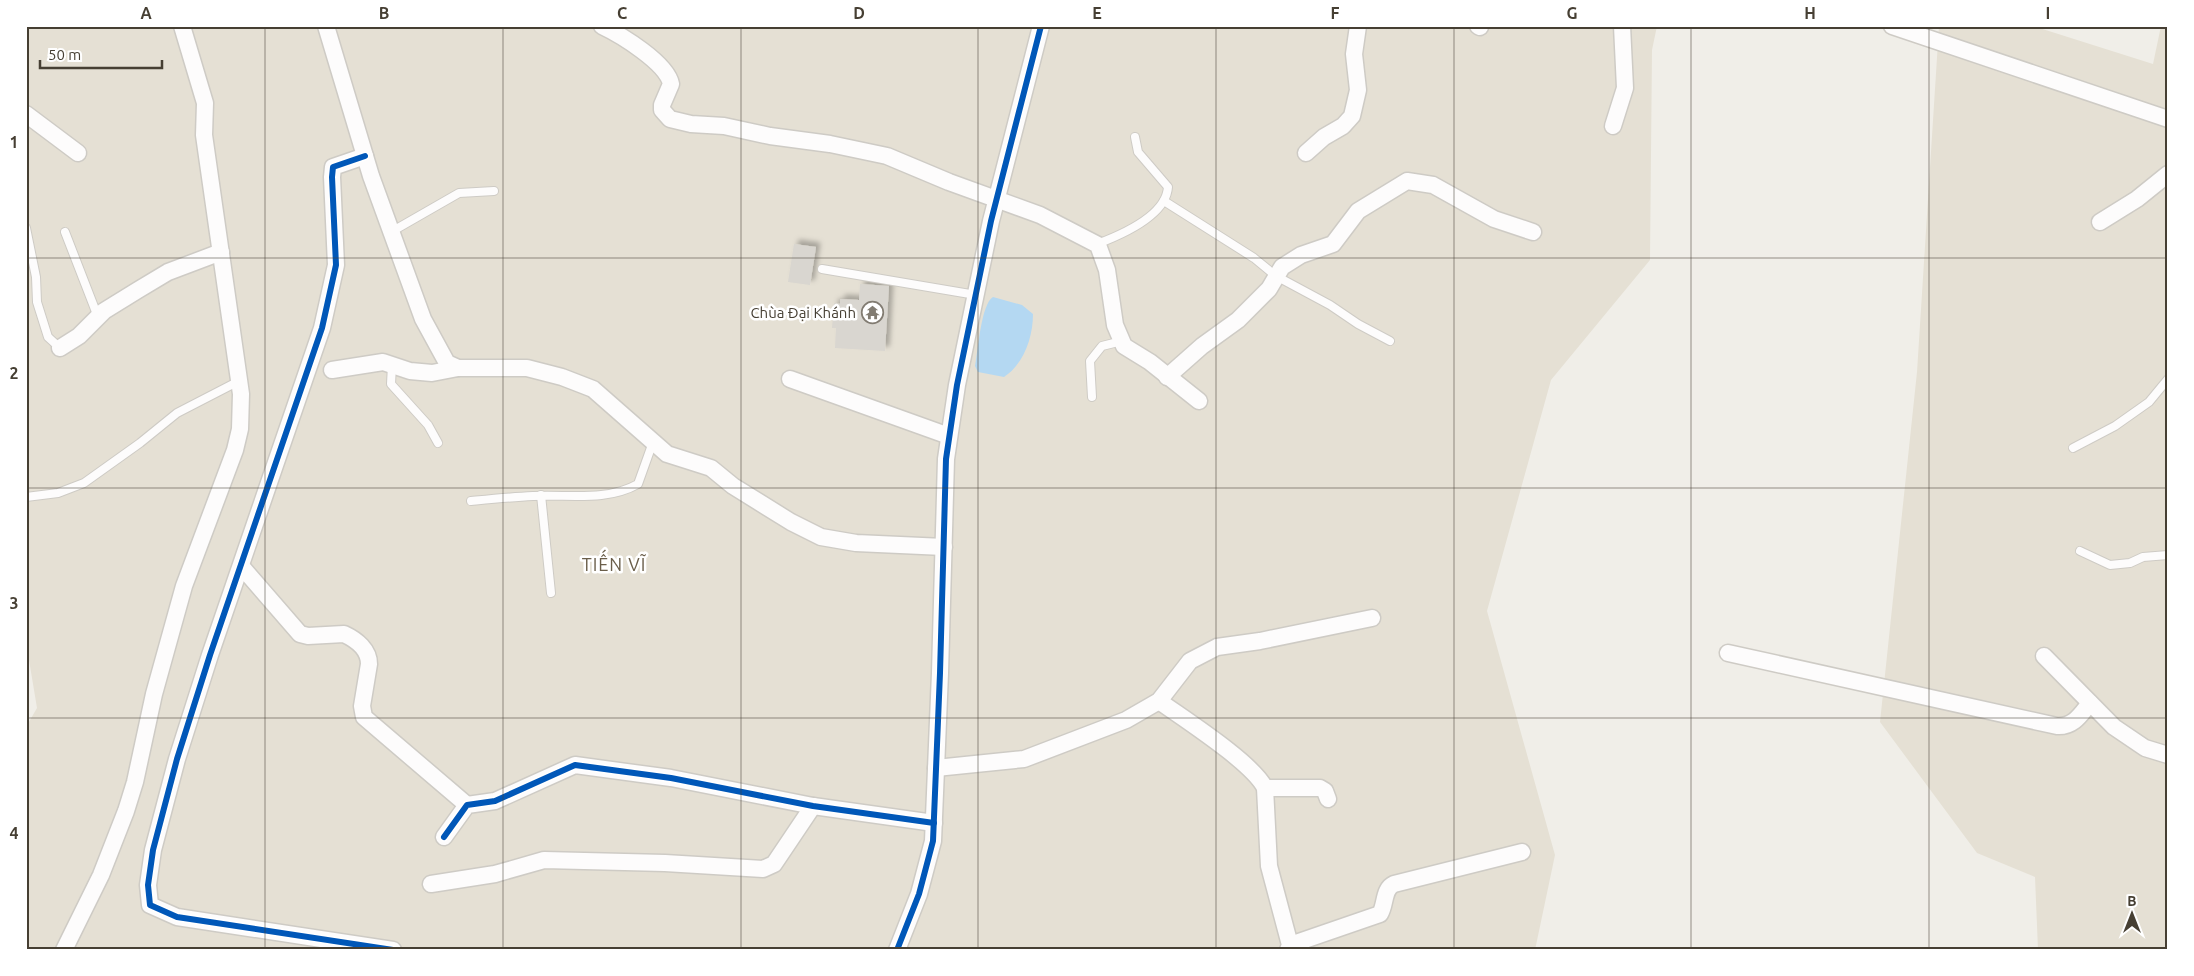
<svg xmlns="http://www.w3.org/2000/svg" width="2194" height="976" viewBox="0 0 2194 976" font-family="Ubuntu,sans-serif">
<style>
.residential{fill:#e5e0d4}
.water{fill:#b4d8f2}
.building{fill:#d9d6d0;filter:url(#shadow)}
.lines{fill:none;stroke-linecap:round;stroke-linejoin:round}
.lane-casing{stroke:#cecbc5;stroke-width:10}
.street-casing{stroke:#cecbc5;stroke-width:19}
.lane{stroke:#fdfcfc;stroke-width:8}
.street{stroke:#fdfcfc;stroke-width:16}
.cycleway-casing{stroke:#fff;stroke-width:9}
.cycleway{stroke:#0057b8;stroke-width:6}
.grid{fill:none;stroke:#463f33;stroke-width:1;stroke-opacity:0.55}
.labels{text-anchor:middle;dominant-baseline:central;stroke-width:5;stroke-linejoin:round;paint-order:stroke}
.poi-label{font-size:15px;fill:#463f33;stroke:#fff;text-anchor:end}
.quarter-label{font-size:18px;letter-spacing:1px;fill:#6a5e4a;stroke:#fff}
.neatline{fill:none;stroke:#463f33;stroke-width:2}
.grid-label{font-size:16px;text-anchor:middle;font-weight:bold;fill:#463f33}
</style>
<defs>
<filter id="shadow"><feDropShadow dx="4.5" dy="-4.5" stdDeviation="2.5" flood-color="#0004"/></filter>
</defs>
<rect width="100%" height="100%" fill="#f0eee8"/>
<g class="residential">
<path d="M26,26H1657L1652,50L1650,260L1551,380L1487,611L1555,855L1535,950H26V727L37,708L26,642Z"/>
<path d="M1939,26H2033L2153,64L2161,26H2168V950H2038L2035,877L1977,853L1880,722L1917,372Z"/>
</g>
<path class="water" d="M993,297L1022,305L1033,314C1033,337 1024,364 1004,377L978,372L975,366C978,351 981,304 993,297Z"/>
<g class="building">
<path d="M794,244L816,247L810,285L788,282Z"/>
<path d="M860,284L889,286L885,351L835,348L836,328H832L834,303L840,304V299L859,300Z"/>
</g>
<g class="lines">
<defs>
<g id="lane">
<path d="M1164,201L1254,258L1276,276L1330,305L1358,324L1390,341"/>
<path d="M26,228L36,277L37,302L48,337L60,348"/>
<path d="M65,232L98,317"/>
<path d="M391,232L459,193L494,191"/>
<path d="M1097,244C1121,235 1166,216 1168,187L1138,152L1135,137"/>
<path d="M822,269L976,295"/>
<path d="M392,365L391,384L428,425L438,443"/>
<path d="M1092,397L1090,361L1102,346L1122,341"/>
<path d="M2073,448L2115,426L2149,402L2168,379"/>
<path d="M541,495L551,593"/>
<path d="M26,497L58,493L84,483L140,443L177,413L239,381"/>
<path d="M471,501C492,499 512,497 533,496C568,494 606,502 638,484L653,442"/>
<path d="M2080,551L2110,565L2130,563L2143,557L2168,555"/>
</g>
<g id="street">
<path d="M326,26L371,176L423,319L447,363L458,368H527L562,377L593,389L667,454L711,468L733,486L791,522L821,537L856,543L944,547"/>
<path d="M602,26C621,35 667,63 671,84L662,105V110L670,119L691,124L724,126L770,136L830,144L887,156L949,182L1040,215L1098,245L1107,270L1115,325L1124,346L1150,362L1199,401"/>
<path d="M1478,26L1480,27"/>
<path d="M1892,26L2168,119"/>
<path d="M26,114L78,153"/>
<path d="M1613,126L1625,88L1622,26"/>
<path d="M1306,153L1324,137L1343,126L1352,116L1358,90L1354,54L1358,26"/>
<path d="M365,156L333,167L332,177L336,265L322,328L210,655L177,759L153,850L148,885L150,905L177,917L393,950"/>
<path d="M2100,222L2137,199L2168,174"/>
<path d="M60,348L79,336L104,311L138,290L168,272L221,252"/>
<path d="M332,370L383,362L410,371L432,373L458,368"/>
<path d="M1167,377L1202,346L1238,320L1269,289L1282,267L1301,255L1333,244L1358,211L1407,181L1433,185L1494,219L1533,232"/>
<path d="M790,379L949,436"/>
<path d="M241,566L300,634L308,636L344,634C357,640 369,650 369,664L362,706L364,717L467,805"/>
<path d="M1728,653L2057,726C2074,727 2081,714 2090,703"/>
<path d="M2044,656L2114,727L2145,748L2168,755"/>
<path d="M1159,701C1184,719 1253,763 1265,788L1269,866L1290,945L1288,950"/>
<path d="M936,768L1024,759L1126,720L1159,701L1190,661L1217,647L1260,641L1372,618"/>
<path d="M1265,788H1320L1325,791L1328,799"/>
<path d="M444,837L467,805L495,801L575,765L671,778L813,806L934,823"/>
<path d="M431,884L495,874L544,860L665,863L763,869L774,864L813,806"/>
<path d="M1290,945L1380,914C1386,904 1383,889 1394,884L1522,852"/>
<path d="M64,950L101,875L126,811L135,782L154,694L184,586L235,450L240,429L241,394L204,135L205,103L182,26"/>
<path d="M897,950L919,894L933,841L940,673L946,459L957,385L991,221L1041,26"/>
</g>
</defs>
<use href="#lane" class="lane-casing"/>
<use href="#street" class="street-casing"/>
<use href="#lane" class="lane"/>
<use href="#street" class="street"/>
<defs>
<g id="cycleway">
<path d="M365,156L333,167L332,177L336,265L322,328L210,655L177,759L153,850L148,885L150,905L177,917L393,950"/>
<path d="M444,837L467,805L495,801L575,765L671,778L813,806L934,823"/>
<path d="M897,950L919,894L933,841L940,673L946,459L957,385L991,221L1041,26"/>
</g>
</defs>
<use href="#cycleway" class="cycleway-casing"/>
<use href="#cycleway" class="cycleway"/>
</g>
<path class="grid" d="M265,26V950M503,26V950M741,26V950M978,26V950M1216,26V950M1454,26V950M1691,26V950M1929,26V950M26,258H2168M26,488H2168M26,718H2168"/>
<defs>
<symbol id="temple-ring" viewBox="-11 -11 22 22"><circle r="9.5" fill="#fff" stroke="#827c72" stroke-width="1.5"/><path d="M0-6L5-2H3V0L6.5 2.5H4V6H1.5V3h-3V6H-4V2.5H-6.5L-3 0V-2H-5Z" fill="#827c72"/></symbol>
</defs>
<g fill-rule="evenodd">
<use href="#temple-ring" x="860" y="300" width="25" height="25"/>
</g>
<g class="labels">
<g class="poi-label">
<text x="856" y="312">Chùa Đại Khánh</text>
</g>
<g class="quarter-label">
<text x="614" y="564">TIẾN VĨ</text>
</g>
</g>
<rect width="2194" height="976" fill="none" stroke="#ffffff" stroke-width="55"/>
<g transform="translate(2132 914)" stroke="#ffffff" stroke-width="4" paint-order="stroke">
<path d="M0-4L9 19L0 12L-9 19Z" fill="#463f33"/>
<text y="-8" font-size="14" font-weight="bold" text-anchor="middle" fill="#463f33">B</text>
</g>
<path d="M40 60v8h122v-8" fill="none" stroke="#463f33" stroke-width="2.5"/>
<text x="48" y="60" font-size="15" fill="#463f33" stroke="#ffffff" stroke-width="4" paint-order="stroke">50 m</text>
<rect x="28" y="28" width="2138" height="920" class="neatline"/>
<g class="grid-label">
<text x="146" y="19">A</text>
<text x="384" y="19">B</text>
<text x="622" y="19">C</text>
<text x="859" y="19">D</text>
<text x="1097" y="19">E</text>
<text x="1335" y="19">F</text>
<text x="1572" y="19">G</text>
<text x="1810" y="19">H</text>
<text x="2048" y="19">I</text>
<text x="14" y="148">1</text>
<text x="14" y="379">2</text>
<text x="14" y="609">3</text>
<text x="14" y="839">4</text>
</g>
</svg>
